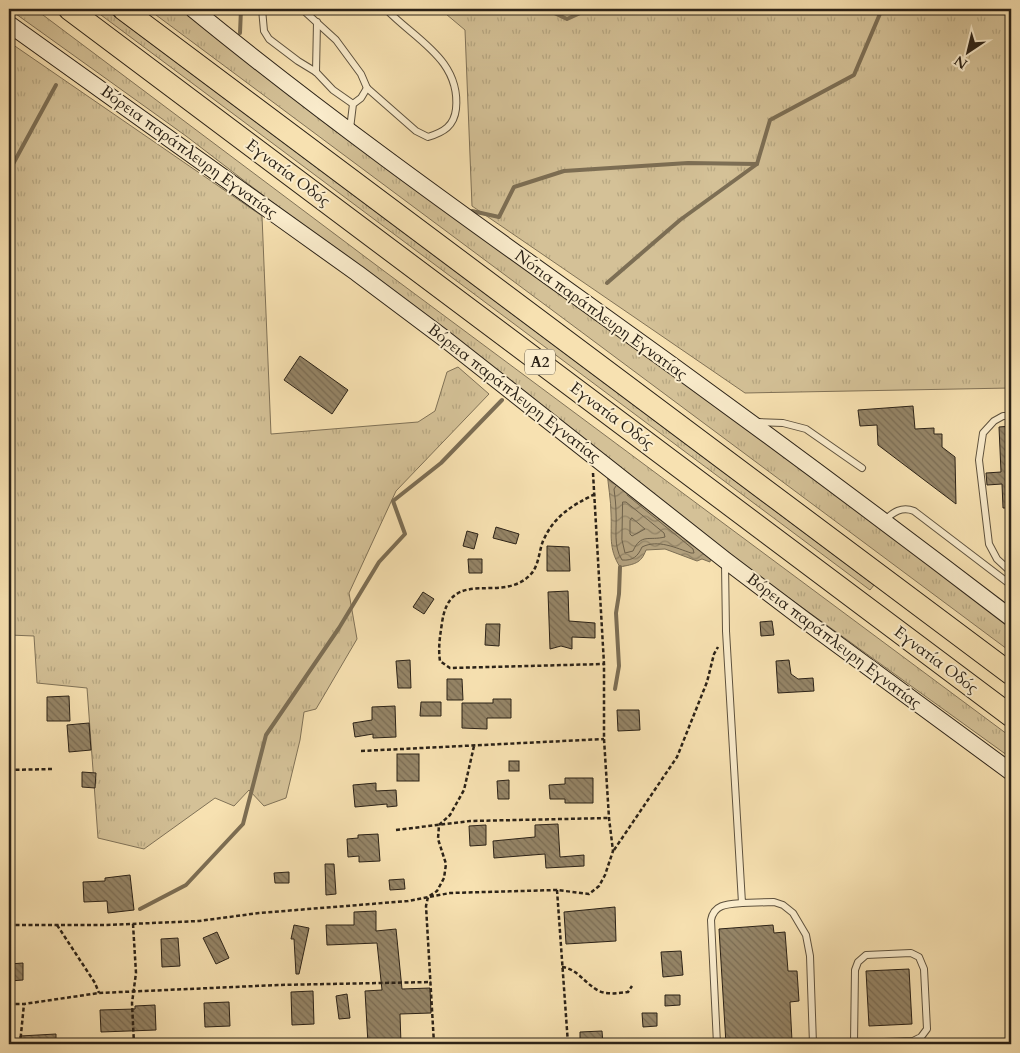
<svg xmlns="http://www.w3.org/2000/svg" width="1020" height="1053" viewBox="0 0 1020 1053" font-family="Cardo,serif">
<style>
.grass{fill:url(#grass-tufts);stroke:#807257}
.water{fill:url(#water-waves);stroke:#7c6e54}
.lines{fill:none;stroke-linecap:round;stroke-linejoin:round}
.shore{stroke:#6e614a;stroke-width:1}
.stream{stroke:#7c6e54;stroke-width:4}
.building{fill:url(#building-back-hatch);stroke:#2b2217}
.lane-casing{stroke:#5e523e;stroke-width:8}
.secondary-casing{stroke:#2b2217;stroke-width:18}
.highway-casing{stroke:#2b2217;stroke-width:23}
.path{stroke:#2b2217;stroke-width:2.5;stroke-dasharray:4 2.5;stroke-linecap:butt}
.lane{stroke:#faeccc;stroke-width:6}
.secondary{stroke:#faeccc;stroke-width:16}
.highway{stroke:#f7e1b1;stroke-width:21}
.labels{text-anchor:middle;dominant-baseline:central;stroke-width:4;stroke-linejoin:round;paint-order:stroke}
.shield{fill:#faeccc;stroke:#695f4d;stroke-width:1}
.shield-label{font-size:15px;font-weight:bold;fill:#2b2217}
.street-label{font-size:16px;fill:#2b2217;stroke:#faeccc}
</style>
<defs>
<pattern id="grass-tufts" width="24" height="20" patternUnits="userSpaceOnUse" patternTransform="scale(1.25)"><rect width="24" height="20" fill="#d4c197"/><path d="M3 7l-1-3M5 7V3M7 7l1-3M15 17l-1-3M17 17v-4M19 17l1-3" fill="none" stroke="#b6a681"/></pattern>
<pattern id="water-waves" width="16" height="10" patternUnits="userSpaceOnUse" patternTransform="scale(1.25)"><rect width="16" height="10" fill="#b2a07d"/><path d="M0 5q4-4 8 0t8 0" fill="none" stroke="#918265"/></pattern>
<pattern id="building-back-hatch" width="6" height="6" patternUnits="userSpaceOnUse" patternTransform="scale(1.25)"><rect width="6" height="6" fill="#958567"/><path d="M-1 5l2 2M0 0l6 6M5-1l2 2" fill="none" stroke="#7a6c54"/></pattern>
</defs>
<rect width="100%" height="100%" fill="#f7e1b1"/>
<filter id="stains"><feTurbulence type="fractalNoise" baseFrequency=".004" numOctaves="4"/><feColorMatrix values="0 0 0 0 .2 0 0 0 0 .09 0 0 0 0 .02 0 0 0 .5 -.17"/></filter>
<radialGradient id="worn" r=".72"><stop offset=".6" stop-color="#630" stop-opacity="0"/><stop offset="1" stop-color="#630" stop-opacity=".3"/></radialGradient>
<g class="grass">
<path d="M9,9H35L384,271L1011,737V758L760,577L186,136Z"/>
<path d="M93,9H105L874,585L870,590Z"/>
<path d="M148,9H186L331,128L519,261L883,528L1011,627V652Z"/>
<path d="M440,9H1011V388L745,393L472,206L465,30Z"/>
<path d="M9,42L262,216L271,434L418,422L435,411L447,372L458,367L489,394L396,491L349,593L357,639L316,709L304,712L300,740L286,798L264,806L249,790L234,806L215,798L144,849L98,838L87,688L37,683L34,636L9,635Z"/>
</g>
<path class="water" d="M607,471L711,557L710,562L702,559L697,561L665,549L646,550C641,564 634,564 620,567C608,548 612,535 611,514C611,500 608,485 607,471Z"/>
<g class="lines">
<g class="shore">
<path d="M616,486L614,489C615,497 616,505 616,513C617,529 613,546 622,560C633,561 638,556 642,547C658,539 676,548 691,553H694L693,549L627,495"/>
<path d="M623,502H626L664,533L665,537C649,541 641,533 633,551L625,553L622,540Z"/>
<path d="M632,518L645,529L632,536L630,534V521Z"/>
</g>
<g class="stream">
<path d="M546,9L567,19L589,9"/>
<path d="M240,33L241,9"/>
<path d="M9,166L13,164L56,85"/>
<path d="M472,211L499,217L514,187L564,171L688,163L757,164"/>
<path d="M607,283L680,220L757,164L770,120L854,75L882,9"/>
<path d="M615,689L619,666L616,613L619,594L620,567"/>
<path d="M140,909L186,885L243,824L266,735L339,628L379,562L405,534L393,501L441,463L502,400"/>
</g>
</g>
<g class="building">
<path d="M300,356L348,390L332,414L284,380Z"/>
<path d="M913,406L915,429L934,428V434H942V447L955,457L956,504L878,445L877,425L860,426L858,410Z"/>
<path d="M1011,426V508H1003L1002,484L987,485L986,473L1001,472L999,427Z"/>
<path d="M496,527L519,534L516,544L493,538Z"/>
<path d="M467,531L478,534L474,549L463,546Z"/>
<path d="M547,546L569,547L570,571H547Z"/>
<path d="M468,559H482V573H469Z"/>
<path d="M568,591L569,621L595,623V638L572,637V649L561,646L550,649L548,592Z"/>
<path d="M423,592L434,599L424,614L413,607Z"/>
<path d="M772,621L774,635L761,636L760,622Z"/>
<path d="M486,624H500L499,646L485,645Z"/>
<path d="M410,660L411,688H398L396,661Z"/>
<path d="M789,660L791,674L798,679L813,678L814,691L778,693L776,661Z"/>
<path d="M447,679H462L463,700H447Z"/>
<path d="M69,696L70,721H47V697Z"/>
<path d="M493,699H511V718H487V729L462,728V703H493Z"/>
<path d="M421,702H441V716H420Z"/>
<path d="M395,706L396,737L373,738V734L355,737L353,723L372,720V707Z"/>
<path d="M617,710H639L640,730L618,731Z"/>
<path d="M89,723L91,750L69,752L67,725Z"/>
<rect x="397" y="754" width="22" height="27"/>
<rect x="509" y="761" width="10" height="10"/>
<path d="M82,772L96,773L95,788L82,787Z"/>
<path d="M565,778H593V803H565V799H550L549,785L565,784Z"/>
<path d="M509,780V799H498L497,781Z"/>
<path d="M376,783V791L396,790L397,806L387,807V804L355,807L353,785Z"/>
<path d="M558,824L560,857L584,855V866L546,868L545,854L494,858L493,841L535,837V825Z"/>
<path d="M486,825V845L470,846L469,826Z"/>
<path d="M378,834L380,861L359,862V856L348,857L347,839L358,838V835Z"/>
<path d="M325,864H334L336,894L326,895Z"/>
<path d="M289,872V883H275L274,873Z"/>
<path d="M130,875L134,910L108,913L107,901L84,902L83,882L105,881V878Z"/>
<path d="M404,879L405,889L390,890L389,880Z"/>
<path d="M615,907L616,941L566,944L564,912Z"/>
<path d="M376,911V931L396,929L402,989L430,988L431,1013L400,1014L401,1044H368L365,991L382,990L377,943L327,945L326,925H354V912Z"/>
<path d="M294,925L309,928L299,974H296L294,939H291Z"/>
<path d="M773,925L774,933L785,932L788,971H797L799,1001L790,1002L792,1041L780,1042L781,1044H726L719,929Z"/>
<path d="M217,932L229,958L216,964L203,938Z"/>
<path d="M178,938L180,966L162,967L161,939Z"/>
<path d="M681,951L683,975L663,977L661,952Z"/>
<path d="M23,963V980L9,981V964Z"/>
<path d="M909,969L912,1024L869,1026L866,971Z"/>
<path d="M313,991L314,1024L292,1025L291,992Z"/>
<path d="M347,994L350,1018L339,1019L336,996Z"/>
<path d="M665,995H680V1005L665,1006Z"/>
<path d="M229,1002L230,1026L205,1027L204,1003Z"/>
<path d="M155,1005L156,1030L101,1032L100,1010L135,1009V1006Z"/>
<path d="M642,1013H657V1026L643,1027Z"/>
<path d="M602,1031L603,1044H580V1032Z"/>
<path d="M56,1034V1044H20V1036Z"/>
</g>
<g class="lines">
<defs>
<g id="lane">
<path d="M262,9L264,31L269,39L298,61L316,72L333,90L353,104"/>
<path d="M302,9L336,40L361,74L367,88L416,131L428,137C444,132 454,126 456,109C461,59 414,39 386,9"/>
<path d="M207,19L213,9"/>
<path d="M316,72L317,22"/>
<path d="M350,129L353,104L361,98L367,88"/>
<path d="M1011,416H1003L994,421L983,433L979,460L989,544L997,559L1011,572"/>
<path d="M758,422L783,423L806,429L862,468"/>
<path d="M884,521C893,512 902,506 914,511L1011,585"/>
<path d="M725,564L726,631L742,903L774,902L783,905L793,913L806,935L810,956L813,1044"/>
<path d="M854,1043L913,1041L921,1037L927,1029L924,969L919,957L911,953L866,955L858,962L855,970L854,1043V1044"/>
<path d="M717,1044L711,920C714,904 728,904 742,903"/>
</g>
<g id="secondary">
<path d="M193,9C319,112 450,206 583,301C727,404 870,510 1011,618"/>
<path d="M9,24L357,273L445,339L725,560L803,619L1011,772"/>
</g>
<g id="highway">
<path d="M69,9L1011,716"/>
<path d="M123,9L1011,674"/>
</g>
</defs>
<use href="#lane" class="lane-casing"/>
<use href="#secondary" class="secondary-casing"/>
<use href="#highway" class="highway-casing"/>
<g class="path">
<path d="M595,494C571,506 554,516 543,541C539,551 539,565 531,574C502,606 450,564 442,623C440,636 438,648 440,661L450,668L604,664"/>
<path d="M361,751L604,739"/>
<path d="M9,770L52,769"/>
<path d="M396,830L470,821L609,818"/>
<path d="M614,850L677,757L707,682L714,654L718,647"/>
<path d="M557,890L568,1044"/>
<path d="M133,924L136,973L132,1003L134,1044"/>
<path d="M9,925H107L199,921L259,913L408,901L450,893L557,890L589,894L599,886L605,875L613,851L609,818L604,739V664L593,473"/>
<path d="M57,925L95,983L99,993"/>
<path d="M562,967C578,969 585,984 599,991C608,995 618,993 628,992L632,986"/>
<path d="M9,1004H24L99,993L278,985L431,982"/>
<path d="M20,1044L24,1004"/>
<path d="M434,1044L426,906L428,897L437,891L444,878L446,864L438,839L439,825L450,815L464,790L474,746"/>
</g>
<use href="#lane" class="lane"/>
<use href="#secondary" class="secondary"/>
<use href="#highway" class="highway"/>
</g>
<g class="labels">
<rect class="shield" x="525" y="349.5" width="30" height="25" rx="4"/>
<g class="shield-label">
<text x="540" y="362">Α2</text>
</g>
<g class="street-label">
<text transform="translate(189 152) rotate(36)">Βόρεια παράπλευρη Εγνατίας</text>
<text transform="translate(288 173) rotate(37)">Εγνατία Οδός</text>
<text transform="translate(601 315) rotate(36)">Νότια παράπλευρη Εγνατίας</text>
<text transform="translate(514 393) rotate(38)">Βόρεια παράπλευρη Εγνατίας</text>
<text transform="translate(612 416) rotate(37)">Εγνατία Οδός</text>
<text transform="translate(834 641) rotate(37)">Βόρεια παράπλευρη Εγνατίας</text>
<text transform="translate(936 660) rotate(37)">Εγνατία Οδός</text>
</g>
</g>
<rect width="1020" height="1053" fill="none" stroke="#f7e1b1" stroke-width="30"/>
<rect x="10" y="10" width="1000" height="1033" fill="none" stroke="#2b2217" stroke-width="2.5"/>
<rect x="15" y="15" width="990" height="1023" fill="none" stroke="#2b2217"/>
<g transform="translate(968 52) rotate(215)" stroke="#faeccc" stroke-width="4" paint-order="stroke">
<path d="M0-4L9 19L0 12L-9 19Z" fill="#2b2217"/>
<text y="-8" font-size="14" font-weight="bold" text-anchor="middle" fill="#2b2217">N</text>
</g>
<rect width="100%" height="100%" filter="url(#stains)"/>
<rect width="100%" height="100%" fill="url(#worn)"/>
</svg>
